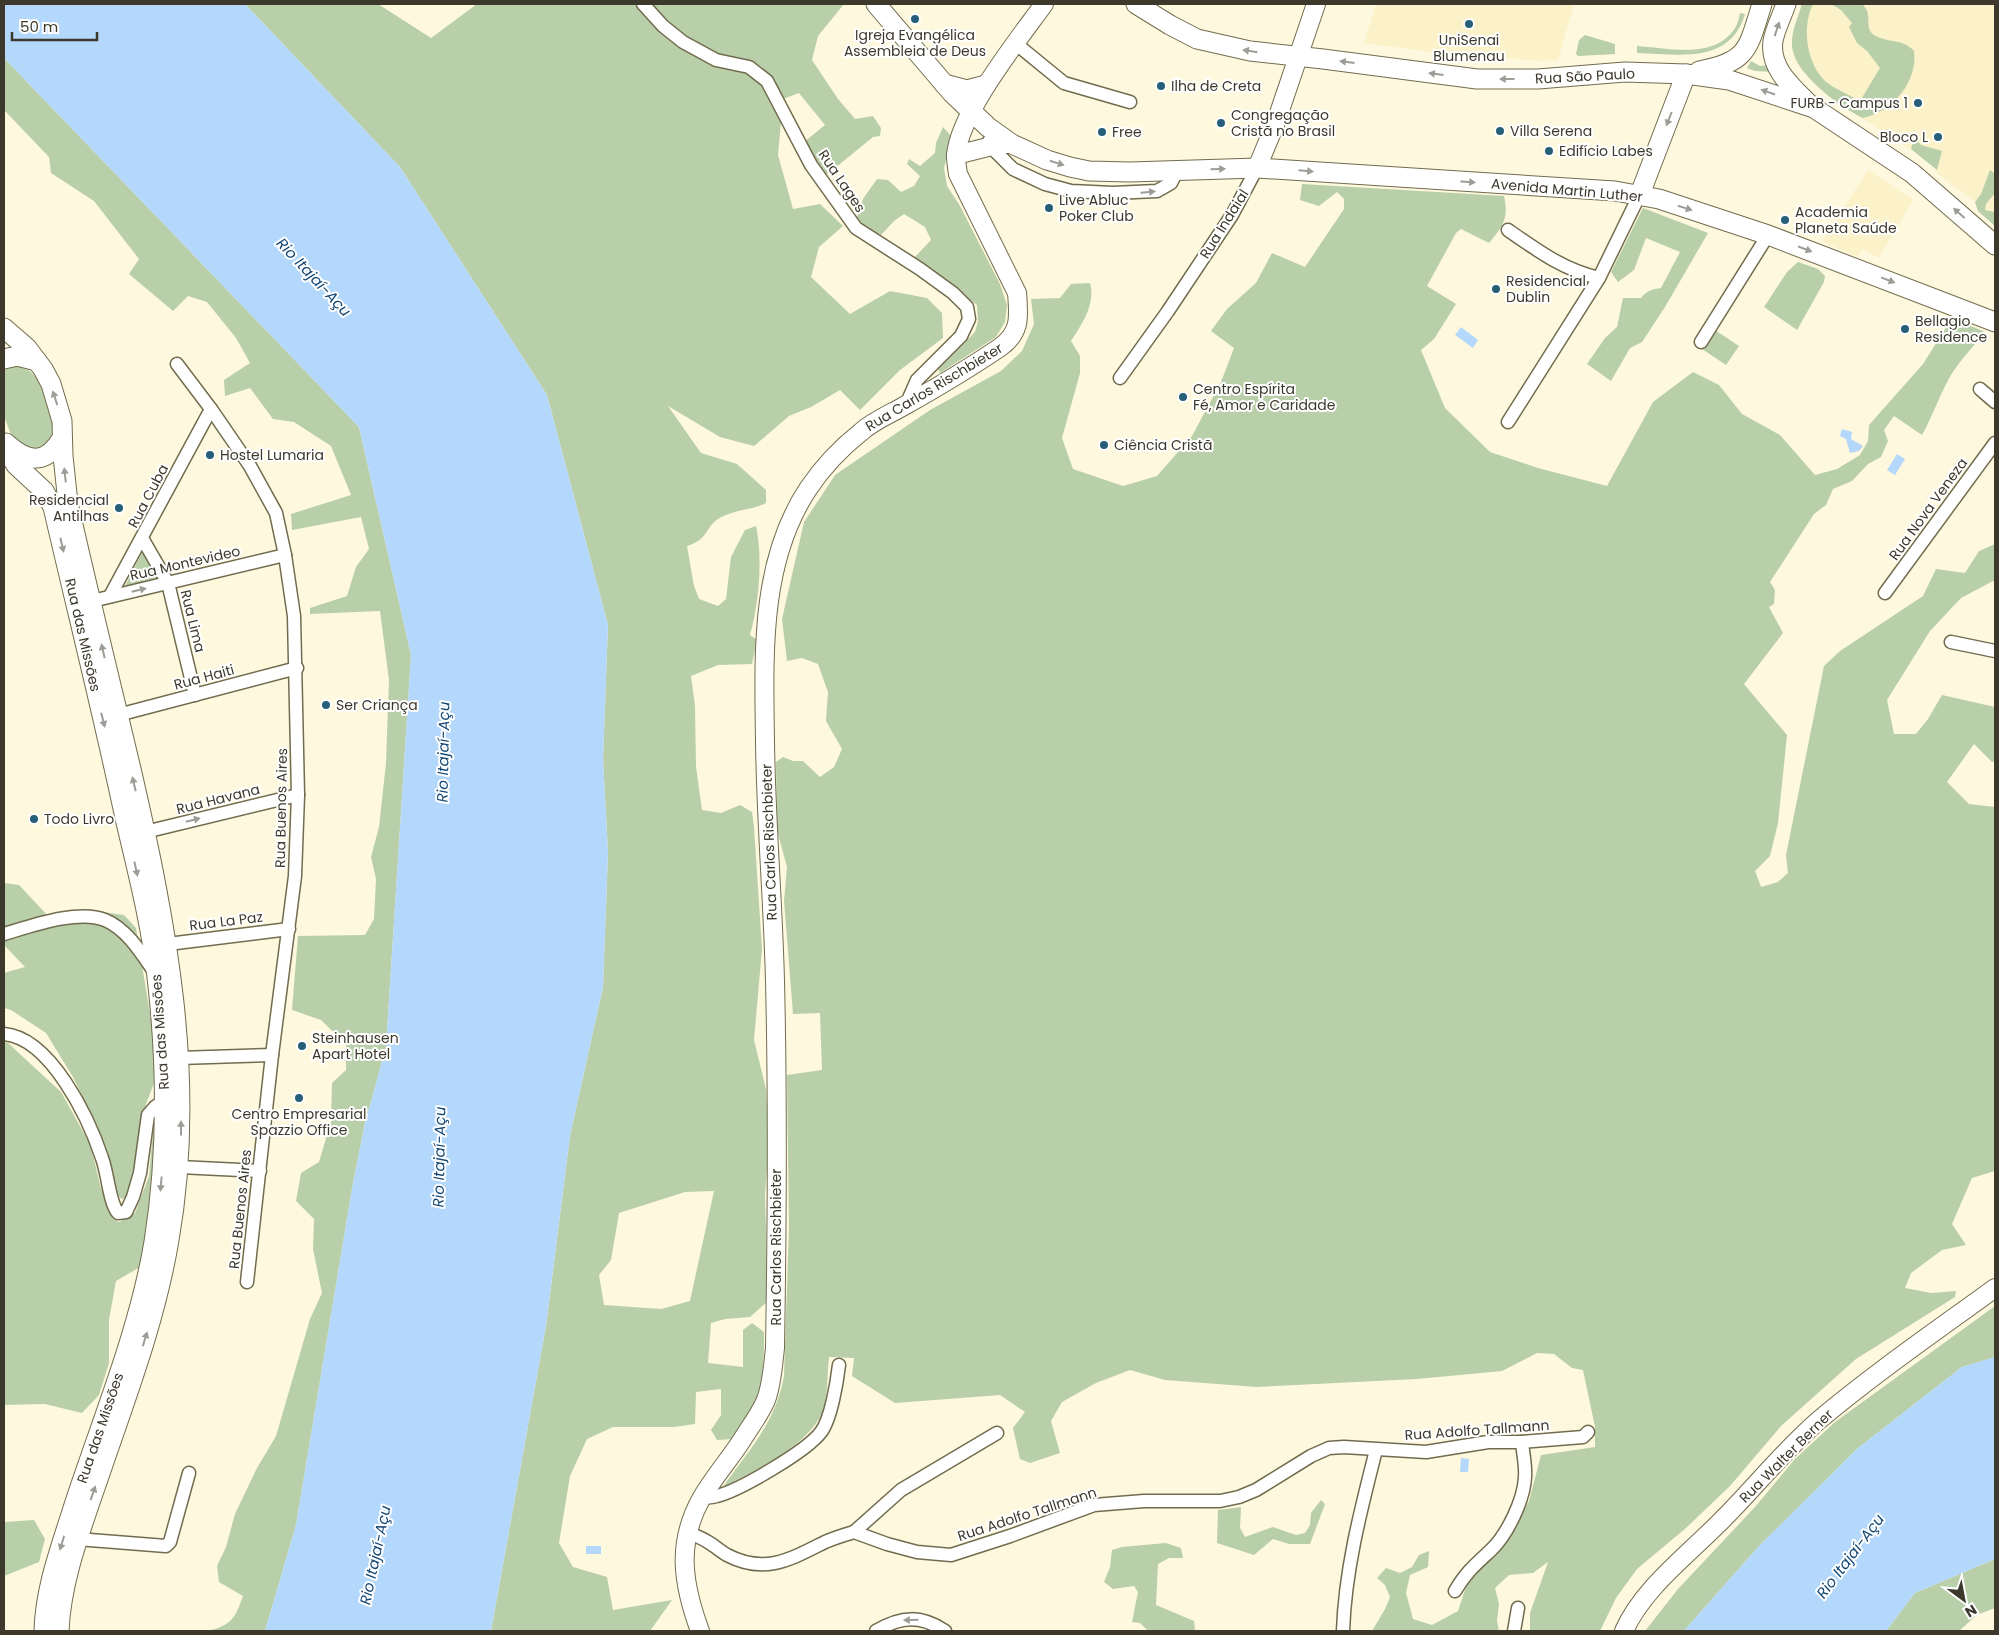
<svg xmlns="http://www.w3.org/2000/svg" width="1999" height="1635" viewBox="0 0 1999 1635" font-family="Poppins,sans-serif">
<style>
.built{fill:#fbf2c9}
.green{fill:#b8cfa9;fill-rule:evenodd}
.water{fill:#b4d7fc}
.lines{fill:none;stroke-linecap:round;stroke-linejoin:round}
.street-casing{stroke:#726c4e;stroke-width:15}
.secondary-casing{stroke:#726c4e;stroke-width:20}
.primary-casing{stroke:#726c4e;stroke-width:21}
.street{stroke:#fff;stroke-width:12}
.secondary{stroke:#fff;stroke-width:18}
.primary{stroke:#fff;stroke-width:19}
.oneway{fill:#9e9c96}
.poi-dot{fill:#275f79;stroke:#fff;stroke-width:2}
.labels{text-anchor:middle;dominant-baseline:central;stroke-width:4;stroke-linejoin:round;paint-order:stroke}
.poi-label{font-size:14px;fill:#3c392c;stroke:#fff;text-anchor:start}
.street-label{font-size:14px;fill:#3c392c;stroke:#fff}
.water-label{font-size:15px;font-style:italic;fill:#144875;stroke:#fff}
</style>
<rect width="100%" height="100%" fill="#fef8de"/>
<g class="built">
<path d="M1376,4H1574L1558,60L1542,61L1447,54L1364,43Z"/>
<path d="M1802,4H1995V226L1978,211L1975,202L1936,172L1937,169L1918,154L1857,115L1824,91L1802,71L1796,63L1792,44Z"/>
<path d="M1868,170L1913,200L1879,258L1862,249L1857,257L1822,241Z"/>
</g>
<g class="green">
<path d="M245,4H378L431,38L477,4H844L818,36L812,60L838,99L855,119L873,116L881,128L880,136L873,137L824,177L804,142L825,125L799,93L783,99L778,155L793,209L820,204L843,226L819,247L811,277L850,314L890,291L927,298L942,313L943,338L900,370L860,410L840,390L811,407L789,416L754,446L720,437L668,406L701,453L737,464L766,490V503C751,510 733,510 718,519C704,529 709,539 687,546L694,586L699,599L718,606L726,599L731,557L745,530L756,526C763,559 759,603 750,635L757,640L752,664L718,665L691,676L695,706L696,767L702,810L721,813L740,805L752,812L754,827L762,949L754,1040L766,1089L769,1145L765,1194L768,1301L750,1317L725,1319L711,1323L708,1363L743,1367V1330L752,1323L764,1332C764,1363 764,1397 747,1425C744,1430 737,1435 733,1439L717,1440L711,1430L721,1415V1389L696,1392L695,1424L674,1427H613L587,1439L570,1476L559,1543L573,1567L607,1577L613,1610L672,1600L650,1631H491L546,1326L570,1136L603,987L608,853L603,759L608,625L547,395L400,167ZM714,1191L690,1301L661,1309L604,1305L599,1275L611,1260L619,1213L685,1192Z"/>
<path d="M1802,4H1813C1802,26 1806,60 1823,79C1830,87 1850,95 1860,101L1880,68L1867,51L1857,43L1849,27L1852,23L1841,10L1831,4H1862C1874,14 1863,28 1874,35C1886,43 1903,38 1914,51C1918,82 1893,111 1863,118C1840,107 1793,73 1792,45C1791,32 1798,17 1802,4Z"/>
<path d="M1740,13L1745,14C1730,65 1679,54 1637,53V46C1668,48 1715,60 1735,28C1738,24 1739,17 1740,13Z"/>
<path d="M1585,35L1615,44V54L1578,56L1576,54L1579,40Z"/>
<path d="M4,58L359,427L411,655L386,1047L365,1123L353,1183L296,1525L265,1631H208C232,1625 235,1618 243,1596L219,1582L217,1566L226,1547L235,1514L257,1468L276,1436L310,1319L322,1293L313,1249L314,1219L296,1201L301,1173L319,1162L331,1122L332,1083L346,1070V1044L321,1020L292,1010L298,936L365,935L374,919L376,879L371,857L379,827L386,763L389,680L380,611L310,614V608L347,596L356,567L369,549L361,517L292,530L291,514L351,495L331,446L294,422L273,419L250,388L225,396L224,380L250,363L236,338L207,302L188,296L173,311L129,274L139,259L94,201L51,173L49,157L5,111Z"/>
<path d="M1751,61L1760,66L1770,65L1776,72L1755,71L1747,68Z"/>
<path d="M943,127L952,137L944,168L947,186L960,206L1000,284L1007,305L1005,322L996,337L940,373L938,369L975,332L978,321L977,305L914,258L931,240L925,227L904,214L894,221L881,235L869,230L856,220L863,199L877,179L888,180L901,192L914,186L920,176L907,164L909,159L920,166L935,153L936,143Z"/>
<path d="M1914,139L1919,141V143L1921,145L1942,151L1937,170L1911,149Z"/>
<path d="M1990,170L1995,174V193L1986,204L1985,210L1995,212V226L1978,211L1975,202L1981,194Z"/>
<path d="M1302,184L1504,196C1509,218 1503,227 1489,243L1461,229L1456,233L1427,286L1456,304L1434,339L1421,350L1445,408L1490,452L1538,468L1607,486L1653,402L1693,372L1719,385L1742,414L1780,435L1815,475L1837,469L1860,455L1868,441L1869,425L1923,364L1952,318L1985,332C1974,346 1960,360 1951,375C1940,394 1933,415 1922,435L1894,416L1884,430L1888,441L1881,457L1868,464L1852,481L1833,489L1826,505L1814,514L1770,582L1775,590L1774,604L1769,607L1783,633L1744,684L1787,735L1778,823L1770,856L1755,871L1761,887L1778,882L1788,873L1786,855L1824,666L1840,651L1923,596L1936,569L1965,573L1979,551L1995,544V580L1961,598L1930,631L1887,700L1894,734H1916L1928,719L1942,695L1995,707V761L1992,762L1974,744L1947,782L1969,804L1995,807V1171L1972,1178L1952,1224L1966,1245L1942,1250L1911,1273L1905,1288L1931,1293L1956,1291L1955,1297L1856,1359L1781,1426L1730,1486L1686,1528L1637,1569L1616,1598L1600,1631H1530V1613L1548,1562L1533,1573L1509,1575L1495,1588L1499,1604L1497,1621L1499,1631H1372L1385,1609L1390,1597L1385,1585L1377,1578L1386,1568L1400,1573L1412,1567L1419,1555L1429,1551L1428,1567L1410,1575L1406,1593L1413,1619L1432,1625L1458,1611L1471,1572L1502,1545L1529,1501L1541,1455L1595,1447V1427L1583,1370L1572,1368L1554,1354L1537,1353L1502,1371L1417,1379L1257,1387L1165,1380L1130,1370L1096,1383L1062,1402L1051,1421L1060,1453L1030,1463L1020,1459L1013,1428L1025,1412L1000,1395L895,1403L852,1376L854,1358L829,1357C827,1374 828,1391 824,1407C814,1443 755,1471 723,1487C750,1448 775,1424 784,1376L789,1228L787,1075L822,1070L820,1013L793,1014L784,901L787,867L777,830L776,762L783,757L793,761H803L820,777L834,767L842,749L826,721L828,692L818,664L802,658L787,661L782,619L804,522L835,475L930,410L1001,371L1022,351L1034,324L1031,299L1060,298L1071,284L1090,283C1096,304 1082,324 1071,341L1080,356V373L1062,438L1073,469L1123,486L1157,476L1192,436L1221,382L1234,348L1211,331L1227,309L1256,283L1272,253L1305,267L1344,209V199L1337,192L1319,206L1300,200Z"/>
<path d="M1643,208L1708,233L1665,307L1642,342L1630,348L1611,381L1587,364L1605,338L1617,327L1623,298H1641C1646,291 1653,289 1661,288L1680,252L1646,238L1634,270L1618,282L1611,272Z"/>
<path d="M1798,262L1818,269L1825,276L1824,282L1797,330L1764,307L1787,272Z"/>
<path d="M1715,330L1739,346L1726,365L1702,349Z"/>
<path d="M16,366C21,368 28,369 31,372C47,386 58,423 51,442L34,451L13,440L4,416V370Z"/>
<path d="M144,549L161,581L124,588Z"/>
<path d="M4,883L19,885L48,916L95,911L124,915L136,928L154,1038L156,1078L146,1104L129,1195L122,1199L118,1196L98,1131L73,1077L46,1033L11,1010L4,1008V973L25,967L4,945Z"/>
<path d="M4,1042L8,1043L61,1092L91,1146L100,1185L113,1219L119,1222L135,1213L149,1176L154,1121L157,1113L156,1198L140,1267L116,1281L109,1320V1363L99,1395L82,1413L45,1404L4,1405Z"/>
<path d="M1995,1306V1357L1962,1367L1858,1448L1758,1547L1684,1631H1645L1678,1589L1755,1507L1795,1459L1835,1422Z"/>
<path d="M1321,1500L1325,1504L1310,1544H1289L1273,1539L1254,1555L1217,1543L1218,1510L1241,1507L1240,1528L1245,1537L1273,1527L1296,1535L1305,1533L1310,1525L1311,1513Z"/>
<path d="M34,1520L45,1539L39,1562L4,1576V1522Z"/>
<path d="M1166,1543L1181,1548L1183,1558H1169L1158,1564L1156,1605L1194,1621L1195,1631H1148L1140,1623L1132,1622L1138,1592L1134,1586L1113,1589L1104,1582L1110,1567L1112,1550L1122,1547Z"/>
<path d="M1995,1559V1608L1977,1615L1959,1631H1886L1915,1593Z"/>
</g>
<g class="water">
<path d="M4,4H245L400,167L547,395L608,625L603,759L608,853L603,987L570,1136L546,1326L491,1631H265L296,1525L353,1183L365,1123L386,1047L411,655L359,427L4,58Z"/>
<path d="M1461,327L1478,340L1473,348L1455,335Z"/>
<path d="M1842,429L1852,432L1851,439L1863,446L1859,451L1850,453L1846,439L1840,436Z"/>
<path d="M1897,454L1905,459L1895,475L1887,470Z"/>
<path d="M1995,1357V1559L1915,1593L1886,1631H1684L1758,1547L1858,1448L1962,1367Z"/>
<path d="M1461,1458L1469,1459L1468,1472H1460Z"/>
<rect x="586" y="1546" width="15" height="8"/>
</g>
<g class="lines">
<defs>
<g id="street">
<path d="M643,4L663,26L683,42L716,60L749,67L767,81L811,165L856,228L920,269L953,293L967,307L969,319L961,336L917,380L906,405"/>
<path d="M1015,43L1064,83L1130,102"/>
<path d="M989,141L990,146L1013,169L1045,184L1071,191L1113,193L1157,191L1171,183L1177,171"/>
<path d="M1508,230C1538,251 1564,270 1599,278"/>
<path d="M1701,342L1768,235"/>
<path d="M177,364L211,409L250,466L276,513L285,555L294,616L298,795L295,876L272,1055L247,1282"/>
<path d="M1120,378L1168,311L1232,215L1257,168"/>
<path d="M1980,389L1995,402"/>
<path d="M1508,422L1599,278L1640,194"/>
<path d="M142,538L168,583L195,695"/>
<path d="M1885,593L1995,443"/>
<path d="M110,596L211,409"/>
<path d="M92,601L285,555"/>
<path d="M1951,642L1995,651"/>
<path d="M118,715L297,668"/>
<path d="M145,832L298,795"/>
<path d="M4,934C31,926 78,909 105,920C127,929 142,954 155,973"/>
<path d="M168,944L289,929"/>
<path d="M4,1034C51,1038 89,1119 102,1158C108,1174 109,1202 118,1213L126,1212L133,1197L140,1173L148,1115L155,1107L165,1100"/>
<path d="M179,1058L272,1055"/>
<path d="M179,1167L260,1171"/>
<path d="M702,1498C707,1498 712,1497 717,1496C740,1490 807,1451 821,1432C831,1419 837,1382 839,1365"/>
<path d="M687,1532C694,1535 702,1538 708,1542C715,1546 720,1551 727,1555C765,1575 791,1559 825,1542C834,1538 844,1535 854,1532L887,1544L917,1552L951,1555L1010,1536L1094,1505L1144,1501H1220L1239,1497L1256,1490L1311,1456L1329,1448L1344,1447L1426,1452L1488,1442H1522L1583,1437L1588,1432"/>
<path d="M854,1532L901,1490L997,1433"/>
<path d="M77,1539L166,1546L170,1542L189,1473"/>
<path d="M1455,1591C1467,1571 1475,1565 1491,1550C1507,1535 1524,1500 1525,1477C1526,1466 1523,1454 1522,1442"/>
<path d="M876,1631C901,1616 921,1615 945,1631"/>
<path d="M1343,1631C1345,1570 1361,1509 1376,1450"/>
<path d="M1514,1631L1518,1608"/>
</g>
<g id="secondary">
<path d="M956,155L1000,144H1012"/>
<path d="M1257,168L1276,122L1316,4"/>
<path d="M700,1631C683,1585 676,1544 701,1499C713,1478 729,1460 742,1440C750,1427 760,1414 766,1400C772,1384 773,1365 775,1348C777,1226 778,1103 775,981C773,901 766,822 765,742C764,657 759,563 808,489C822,468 842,447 861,432C873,421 890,414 904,406C936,388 968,369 999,348C1021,333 1019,317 1017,293L958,174C957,168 956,161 956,155C960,112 1018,40 1044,4"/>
<path d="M1624,1631C1642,1590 1685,1557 1716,1526C1751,1492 1782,1452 1819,1420C1875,1373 1936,1331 1995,1288"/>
</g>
<g id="primary">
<path d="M876,4L952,93L988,127L1012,144L1047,160L1070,167L1089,171L1130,172L1257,168L1615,191L1659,199L1768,235L1995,322"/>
<path d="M1136,4L1170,25L1197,39L1250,51L1323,59L1477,79H1538L1625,72L1686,74L1729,80L1814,108L1912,173L1995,245"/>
<path d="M1786,4C1782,16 1775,29 1773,41C1769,68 1792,87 1809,104"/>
<path d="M1699,71C1749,62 1748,48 1762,4"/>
<path d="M944,84L967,90L986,85"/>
<path d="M1640,194L1686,74"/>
<path d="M4,328L27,348L43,369L51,384L62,421L63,456L68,503C88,592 110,680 131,769C167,925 197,1080 169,1240C155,1324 123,1405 96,1485C80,1532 61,1581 59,1631"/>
<path d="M4,359L17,356L37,361"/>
<path d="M6,443C28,463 46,465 62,438"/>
<path d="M4,445L16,465L44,491L53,507C77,611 103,714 125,818C137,870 151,923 157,977C167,1065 168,1154 154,1242C139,1331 103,1417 75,1502C62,1544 45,1587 44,1631"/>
</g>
</defs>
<use href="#street" class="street-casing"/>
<use href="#secondary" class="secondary-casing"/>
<use href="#primary" class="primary-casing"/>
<use href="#street" class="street"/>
<use href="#secondary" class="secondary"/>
<use href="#primary" class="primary"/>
</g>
<defs><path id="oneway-solid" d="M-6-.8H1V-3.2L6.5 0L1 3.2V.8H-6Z" transform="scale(1.25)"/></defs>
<g class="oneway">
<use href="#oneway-solid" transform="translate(1777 29) rotate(-72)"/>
<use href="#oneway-solid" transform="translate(1250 51) rotate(-171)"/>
<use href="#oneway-solid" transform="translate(1347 62) rotate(-173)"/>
<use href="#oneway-solid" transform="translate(1436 74) rotate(-173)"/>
<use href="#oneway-solid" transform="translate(1507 79) rotate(-180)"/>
<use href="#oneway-solid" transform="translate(1768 92) rotate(-161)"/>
<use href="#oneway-solid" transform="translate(1669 119) rotate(111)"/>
<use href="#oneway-solid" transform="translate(1057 163) rotate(17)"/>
<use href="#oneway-solid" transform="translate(1218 169) rotate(-2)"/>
<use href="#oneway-solid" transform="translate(1306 171) rotate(5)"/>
<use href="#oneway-solid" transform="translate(1468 182) rotate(3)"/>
<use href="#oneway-solid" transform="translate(1148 192) rotate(-5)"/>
<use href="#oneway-solid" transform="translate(1685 208) rotate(18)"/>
<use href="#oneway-solid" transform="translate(1959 213) rotate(-139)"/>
<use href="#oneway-solid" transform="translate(1805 249) rotate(21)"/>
<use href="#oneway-solid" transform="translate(1888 280) rotate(21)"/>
<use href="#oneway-solid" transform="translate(55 398) rotate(-108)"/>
<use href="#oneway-solid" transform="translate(65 475) rotate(-96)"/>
<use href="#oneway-solid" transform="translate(62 545) rotate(77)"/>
<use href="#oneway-solid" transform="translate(139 590) rotate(-13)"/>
<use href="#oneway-solid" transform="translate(103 651) rotate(-103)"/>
<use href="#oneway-solid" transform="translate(103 720) rotate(76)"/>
<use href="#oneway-solid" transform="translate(134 784) rotate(-103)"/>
<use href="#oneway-solid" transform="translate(193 820) rotate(-14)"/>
<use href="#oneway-solid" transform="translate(136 869) rotate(78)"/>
<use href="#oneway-solid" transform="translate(181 1128) rotate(-90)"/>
<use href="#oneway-solid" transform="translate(161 1184) rotate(95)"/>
<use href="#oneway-solid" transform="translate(145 1339) rotate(-73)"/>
<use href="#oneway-solid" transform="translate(93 1493) rotate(-71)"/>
<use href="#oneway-solid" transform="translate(62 1543) rotate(107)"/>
<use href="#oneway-solid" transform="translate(911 1620) rotate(178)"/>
</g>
<g class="poi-dot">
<circle cx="915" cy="19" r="5"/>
<circle cx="1469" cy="24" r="5"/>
<circle cx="1161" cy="86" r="5"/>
<circle cx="1918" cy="103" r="5"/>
<circle cx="1221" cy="123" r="5"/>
<circle cx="1500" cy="131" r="5"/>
<circle cx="1102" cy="132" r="5"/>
<circle cx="1938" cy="137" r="5"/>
<circle cx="1549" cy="151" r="5"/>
<circle cx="1049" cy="208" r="5"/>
<circle cx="1785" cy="220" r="5"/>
<circle cx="1496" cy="289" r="5"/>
<circle cx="1905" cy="329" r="5"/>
<circle cx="1183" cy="397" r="5"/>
<circle cx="1104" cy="445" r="5"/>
<circle cx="210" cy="455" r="5"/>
<circle cx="119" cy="508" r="5"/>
<circle cx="326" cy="705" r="5"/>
<circle cx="34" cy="819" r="5"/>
<circle cx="302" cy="1046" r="5"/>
<circle cx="299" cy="1098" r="5"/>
</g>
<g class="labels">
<g class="poi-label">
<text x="915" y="35" text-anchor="middle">Igreja Evangélica<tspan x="915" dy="16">Assembleia de Deus</tspan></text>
<text x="1469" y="40" text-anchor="middle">UniSenai<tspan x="1469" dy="16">Blumenau</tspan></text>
<text x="1171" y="86">Ilha de Creta</text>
<text x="1908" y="103" text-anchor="end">FURB - Campus 1</text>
<text x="1231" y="115">Congregação<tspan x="1231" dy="16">Cristã no Brasil</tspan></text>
<text x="1510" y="131">Villa Serena</text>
<text x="1112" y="132">Free</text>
<text x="1928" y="137" text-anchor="end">Bloco L</text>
<text x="1559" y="151">Edifício Labes</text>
<text x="1059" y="200">Live Abluc<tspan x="1059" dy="16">Poker Club</tspan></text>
<text x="1795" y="212">Academia<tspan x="1795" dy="16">Planeta Saúde</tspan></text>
<text x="1506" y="281">Residencial<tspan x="1506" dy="16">Dublin</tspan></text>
<text x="1915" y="321">Bellagio<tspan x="1915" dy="16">Residence</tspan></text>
<text x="1193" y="389">Centro Espírita<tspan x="1193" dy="16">Fé, Amor e Caridade</tspan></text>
<text x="1114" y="445">Ciência Cristã</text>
<text x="220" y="455">Hostel Lumaria</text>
<text x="109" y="500" text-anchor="end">Residencial<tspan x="109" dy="16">Antilhas</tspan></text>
<text x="336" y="705">Ser Criança</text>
<text x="44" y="819">Todo Livro</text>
<text x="312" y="1038">Steinhausen<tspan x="312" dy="16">Apart Hotel</tspan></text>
<text x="299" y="1114" text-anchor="middle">Centro Empresarial<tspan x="299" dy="16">Spazzio Office</tspan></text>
</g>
<g class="street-label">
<text transform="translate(1585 76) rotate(-3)">Rua São Paulo</text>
<text transform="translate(842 181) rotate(56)">Rua Lages</text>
<text transform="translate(1567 190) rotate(5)">Avenida Martin Luther</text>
<text transform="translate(1224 224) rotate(-58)">Rua Indaial</text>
<text transform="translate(934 387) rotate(-31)">Rua Carlos Rischbieter</text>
<text transform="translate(148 496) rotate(-62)">Rua Cuba</text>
<text transform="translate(1928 509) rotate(-54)">Rua Nova Veneza</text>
<text transform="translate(185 563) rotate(-13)">Rua Montevideo</text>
<text transform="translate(193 621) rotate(76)">Rua Lima</text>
<text transform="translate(83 635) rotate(77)">Rua das Missões</text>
<text transform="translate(204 677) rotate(-15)">Rua Haiti</text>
<text transform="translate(218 799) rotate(-14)">Rua Havana</text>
<text transform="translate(281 808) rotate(-89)">Rua Buenos Aires</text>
<text transform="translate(769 842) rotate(-92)">Rua Carlos Rischbieter</text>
<text transform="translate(226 921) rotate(-7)">Rua La Paz</text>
<text transform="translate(160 1032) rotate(-94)">Rua das Missões</text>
<text transform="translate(240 1209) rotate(-84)">Rua Buenos Aires</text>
<text transform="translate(776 1247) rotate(-90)">Rua Carlos Rischbieter</text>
<text transform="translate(100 1428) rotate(-71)">Rua das Missões</text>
<text transform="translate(1477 1430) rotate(-4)">Rua Adolfo Tallmann</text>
<text transform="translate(1786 1456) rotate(-45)">Rua Walter Berner</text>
<text transform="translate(1027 1514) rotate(-18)">Rua Adolfo Tallmann</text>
</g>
<g class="water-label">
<text transform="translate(314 277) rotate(47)">Rio Itajaí-Açu</text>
<text transform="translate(443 752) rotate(-89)">Rio Itajaí-Açu</text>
<text transform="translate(439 1157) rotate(-89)">Rio Itajaí-Açu</text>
<text transform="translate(375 1555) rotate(-78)">Rio Itajaí-Açu</text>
<text transform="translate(1850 1556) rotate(-53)">Rio Itajaí-Açu</text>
</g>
</g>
<rect width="1999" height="1635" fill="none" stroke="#3c392c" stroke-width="10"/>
<g transform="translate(1964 1600) rotate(148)" stroke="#ffffff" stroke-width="4" paint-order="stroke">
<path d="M0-4L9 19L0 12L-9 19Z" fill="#3c392c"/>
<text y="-8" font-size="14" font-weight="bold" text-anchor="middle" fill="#3c392c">N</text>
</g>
<path d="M12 32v8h85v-8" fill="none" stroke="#3c392c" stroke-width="2.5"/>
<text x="20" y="32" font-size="15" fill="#3c392c" stroke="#ffffff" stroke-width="4" paint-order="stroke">50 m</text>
</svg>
